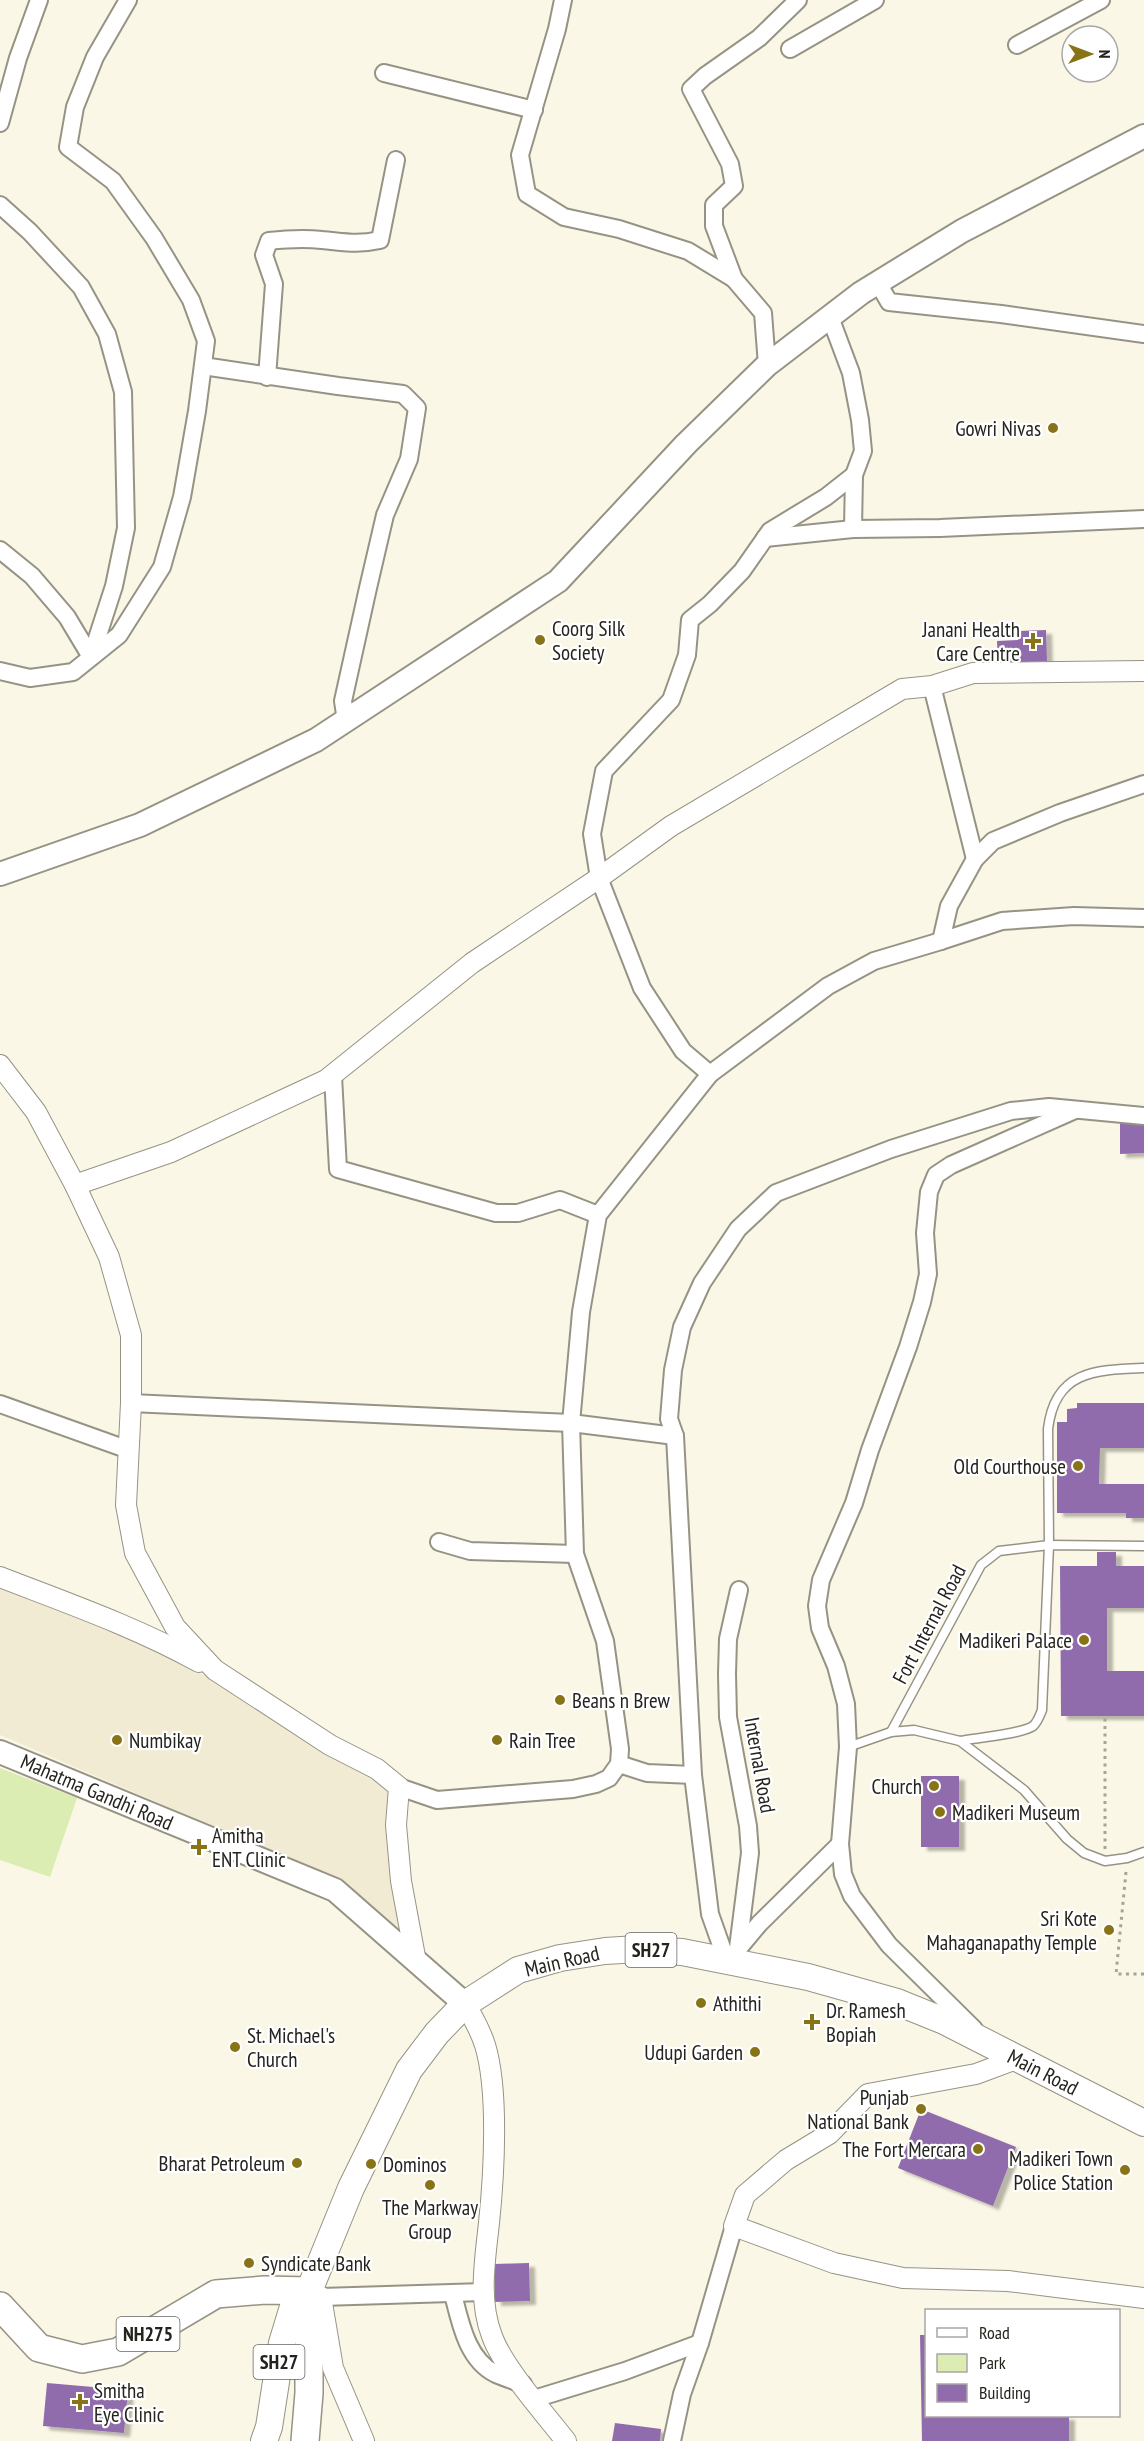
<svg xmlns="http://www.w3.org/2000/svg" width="1144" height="2441" viewBox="0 0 1144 2441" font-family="'PT Sans Narrow',sans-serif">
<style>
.built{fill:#f2ebd4}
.green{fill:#dbedb3}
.building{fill:#906cad;filter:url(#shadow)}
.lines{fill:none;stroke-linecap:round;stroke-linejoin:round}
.service-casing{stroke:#979384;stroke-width:11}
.minor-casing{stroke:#979384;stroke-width:20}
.tertiary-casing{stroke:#979384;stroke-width:22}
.secondary-casing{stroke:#979384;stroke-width:26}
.primary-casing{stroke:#979384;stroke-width:28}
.trunk-casing{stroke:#979384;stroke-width:30}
.path{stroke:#a6a397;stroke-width:3;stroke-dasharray:3 4.5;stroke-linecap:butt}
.service{stroke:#fff;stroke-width:8}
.minor{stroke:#fff;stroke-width:16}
.tertiary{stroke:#fff;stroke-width:20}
.secondary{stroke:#fff;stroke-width:22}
.primary{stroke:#fff;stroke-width:26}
.trunk{stroke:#fff;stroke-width:27}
.poi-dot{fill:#887416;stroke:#fff;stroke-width:2}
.labels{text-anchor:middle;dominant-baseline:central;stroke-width:4.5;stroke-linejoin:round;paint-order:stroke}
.shield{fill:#fff;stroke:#666561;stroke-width:1.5}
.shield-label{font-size:20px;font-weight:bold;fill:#25231d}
.poi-label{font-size:21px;fill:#25231d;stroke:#fff;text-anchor:start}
.street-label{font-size:21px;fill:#25231d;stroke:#fff}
</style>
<defs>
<filter id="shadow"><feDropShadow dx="6" dy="4" stdDeviation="1.5" flood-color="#0004"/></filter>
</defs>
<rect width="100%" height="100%" fill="#fbf7e6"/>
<path class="built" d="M0,1587L111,1629L220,1683L391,1788L403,1932L341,1881L0,1735Z"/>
<path class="green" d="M0,1768L77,1798L50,1877L0,1860Z"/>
<g class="building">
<path d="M1046,630L1047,661L998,663L997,641L1018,640V631Z"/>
<path d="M1120,1123H1144V1153L1120,1154Z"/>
<path d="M1077,1403H1144V1448H1100L1099,1484H1144V1518H1126V1513H1057V1422H1067V1409L1077,1408Z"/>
<path d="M1097,1552H1116V1566H1144V1608H1107V1671H1144V1716H1061L1060,1566H1097Z"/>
<rect x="921" y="1776" width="38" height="71"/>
<path d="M921,2109L1016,2147L993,2206L898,2168Z"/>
<path d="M529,2263L530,2301L495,2302L494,2264Z"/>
<path d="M920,2335H926V2416H1069V2441H922Z"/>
<path d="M47,2383L128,2390L124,2433L43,2426Z"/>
<path d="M615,2423L661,2429L660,2441H612Z"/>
</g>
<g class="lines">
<defs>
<g id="service">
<path d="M891,1732L981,1565L999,1551L1049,1545L1048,1429C1055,1371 1094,1370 1144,1368"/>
<path d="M960,1741C976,1738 1022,1734 1033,1726C1037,1723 1040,1715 1042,1710L1049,1545L1144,1546"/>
<path d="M848,1747L891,1732L914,1730L960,1741L1024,1790L1067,1839L1084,1853L1105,1861L1127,1858L1144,1852"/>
</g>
<g id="minor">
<path d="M563,0L557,29L520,155L527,194L564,217L619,229L688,251L734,279L763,313L767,365"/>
<path d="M1017,45L1101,0"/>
<path d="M790,49L875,0"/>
<path d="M384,73L534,110"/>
<path d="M0,123L18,58L39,0"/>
<path d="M0,205L30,232L81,287L107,334L123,392L126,528L114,586L91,657"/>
<path d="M734,279L714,226V205L734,186L730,164L691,89L705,76L759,38L798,0"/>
<path d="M878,283L889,302L1001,314L1144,334"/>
<path d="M203,366L338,386L403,394L417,408L409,459L385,515L368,588L343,701L346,721"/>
<path d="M267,377L274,284L264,255L269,241C287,239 304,238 322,240C345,242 357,245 380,240L396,160"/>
<path d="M854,475L853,529L940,528L1144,519"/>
<path d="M765,538L853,529"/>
<path d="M0,550L32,576L67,617L91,657"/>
<path d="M0,671L30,678L73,672L119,635L162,567L182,497L197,411L206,341L191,300L154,238L113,181L68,147L75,107L95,57L128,0"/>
<path d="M932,686L975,859"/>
<path d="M941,941L1002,921L1074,916L1144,918"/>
<path d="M710,1074L828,986L874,961L941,941L949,906L975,859L993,841L1060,813L1144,784"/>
<path d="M333,1076L338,1169L496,1213H518L560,1200L598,1215"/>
<path d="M131,1403L571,1423L675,1436"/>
<path d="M0,1404L129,1450"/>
<path d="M439,1542L470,1551L575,1554"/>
<path d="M619,1764L647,1773L693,1775"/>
<path d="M399,1787L437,1800L573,1789L596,1784L609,1778L619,1764L620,1749L605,1641L575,1554L571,1423L581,1312L598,1215L710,1074L683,1051L642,988L599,878L592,834L604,771L671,700L687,655L690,620L710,604L742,571L770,531L826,497L854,475L863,451L860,420L851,373L830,317"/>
<path d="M738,1948L750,1853L748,1826L728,1717L727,1674L728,1639L739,1590"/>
<path d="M739,1948L759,1924L840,1844"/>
<path d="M727,1962L710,1914L693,1775L675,1436L669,1419L673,1370L682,1327L702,1283L738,1229L776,1193L891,1149L1011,1111L1049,1107L1144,1116"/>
<path d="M974,2029L889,1945L852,1896L843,1874L840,1844L848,1747L846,1704L836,1666L820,1628L817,1606L821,1580L854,1503L870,1450L908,1347L922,1302L928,1274L925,1233L929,1192L936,1175L951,1165L1075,1110"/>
<path d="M453,2294C460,2322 467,2360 496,2374C505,2378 514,2381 523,2384"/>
<path d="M321,2297L484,2292"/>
<path d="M534,2399L625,2371L700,2343"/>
<path d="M672,2441L682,2394L700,2343L734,2226"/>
</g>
<g id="tertiary">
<path d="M0,1065L36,1112L75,1185L109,1257L131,1335V1403L126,1505L135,1553L175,1627L215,1670L330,1745L377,1769L399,1787L396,1825L401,1881L416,1962"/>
<path d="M75,1185L171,1152L326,1080L472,963L599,878L671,826L902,689L932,686L973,673L1144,671"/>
<path d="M0,1577C67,1603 136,1627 199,1662"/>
<path d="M465,2004C473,2017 480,2030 485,2045C499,2091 494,2175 489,2223C485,2260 478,2300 492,2336C503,2367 545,2414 566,2441"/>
<path d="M1016,2059L976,2074L868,2094L829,2134L786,2160L745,2195L734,2226L834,2263L903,2278L1008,2281L1144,2298"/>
<path d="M309,2291L321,2297L333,2368L364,2441"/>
</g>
<g id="secondary">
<path d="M0,874L140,825L316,740L558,581L686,444L767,365L861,293L962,231L1144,136"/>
<path d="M0,1752L335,1890L465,2004"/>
</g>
<path id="primary" d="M264,2441L269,2427L282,2343L292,2310L309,2291L351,2188L409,2070L437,2033L465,2004L518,1970L560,1958L605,1951L638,1949L682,1952L808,1977L897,2002L944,2021L1144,2123"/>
<path id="trunk" d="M0,2306L39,2348L82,2359L118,2352L216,2294L265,2290L309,2291V2393L305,2441"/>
</defs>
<use href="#service" class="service-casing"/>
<use href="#minor" class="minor-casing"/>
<use href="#tertiary" class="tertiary-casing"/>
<use href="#secondary" class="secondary-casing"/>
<use href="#primary" class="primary-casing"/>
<use href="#trunk" class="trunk-casing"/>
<g class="path">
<path d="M1105,1849V1716"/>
<path d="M1126,1872L1116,1974H1144"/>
</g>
<use href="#service" class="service"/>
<use href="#minor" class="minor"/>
<use href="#tertiary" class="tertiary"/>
<use href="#secondary" class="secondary"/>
<use href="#primary" class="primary"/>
<use href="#trunk" class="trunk"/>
</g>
<g class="poi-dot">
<circle cx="1053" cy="428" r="6"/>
<circle cx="540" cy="640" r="6"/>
<path d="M1030 632h6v6h6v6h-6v6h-6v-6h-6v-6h6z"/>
<circle cx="1078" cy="1466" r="6"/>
<circle cx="1084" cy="1640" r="6"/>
<circle cx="560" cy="1700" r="6"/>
<circle cx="117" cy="1740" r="6"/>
<circle cx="497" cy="1740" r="6"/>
<circle cx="934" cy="1786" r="6"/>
<circle cx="940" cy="1812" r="6"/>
<path d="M196 1838h6v6h6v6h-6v6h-6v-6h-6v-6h6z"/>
<circle cx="1109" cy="1930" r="6"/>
<circle cx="701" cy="2003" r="6"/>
<path d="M809 2013h6v6h6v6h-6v6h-6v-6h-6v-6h6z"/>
<circle cx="235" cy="2047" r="6"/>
<circle cx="755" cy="2052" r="6"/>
<circle cx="921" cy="2109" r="6"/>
<circle cx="978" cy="2149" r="6"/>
<circle cx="297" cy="2163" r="6"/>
<circle cx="371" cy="2164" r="6"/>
<circle cx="1125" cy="2170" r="6"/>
<circle cx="430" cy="2185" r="6"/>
<circle cx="249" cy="2263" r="6"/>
<path d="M77 2393h6v6h6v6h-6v6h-6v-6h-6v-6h6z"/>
</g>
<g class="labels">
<g class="shield">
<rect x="625.5" y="1933" width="51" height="34" rx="4.5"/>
<rect x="116.5" y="2317" width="63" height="34" rx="4.5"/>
<rect x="253.5" y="2345" width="51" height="34" rx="4.5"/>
</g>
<g class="shield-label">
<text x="651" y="1950">SH27</text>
<text x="148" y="2334">NH275</text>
<text x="279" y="2362">SH27</text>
</g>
<g class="poi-label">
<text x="1041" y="428" text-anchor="end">Gowri Nivas</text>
<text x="552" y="628">Coorg Silk<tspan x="552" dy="24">Society</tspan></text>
<text x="1020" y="629" text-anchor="end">Janani Health<tspan x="1020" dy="24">Care Centre</tspan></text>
<text x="1066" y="1466" text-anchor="end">Old Courthouse</text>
<text x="1072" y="1640" text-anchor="end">Madikeri Palace</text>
<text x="572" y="1700">Beans n Brew</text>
<text x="129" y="1740">Numbikay</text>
<text x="509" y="1740">Rain Tree</text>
<text x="922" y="1786" text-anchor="end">Church</text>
<text x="952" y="1812">Madikeri Museum</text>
<text x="212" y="1835">Amitha<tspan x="212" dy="24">ENT Clinic</tspan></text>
<text x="1097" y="1918" text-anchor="end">Sri Kote<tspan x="1097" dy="24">Mahaganapathy Temple</tspan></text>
<text x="713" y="2003">Athithi</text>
<text x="826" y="2010">Dr. Ramesh<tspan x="826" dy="24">Bopiah</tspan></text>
<text x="247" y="2035">St. Michael's<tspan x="247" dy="24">Church</tspan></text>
<text x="743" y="2052" text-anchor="end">Udupi Garden</text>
<text x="909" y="2097" text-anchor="end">Punjab<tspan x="909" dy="24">National Bank</tspan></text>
<text x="966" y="2149" text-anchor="end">The Fort Mercara</text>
<text x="1113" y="2158" text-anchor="end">Madikeri Town<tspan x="1113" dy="24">Police Station</tspan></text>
<text x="285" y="2163" text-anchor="end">Bharat Petroleum</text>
<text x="383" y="2164">Dominos</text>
<text x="430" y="2207" text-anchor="middle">The Markway<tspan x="430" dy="24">Group</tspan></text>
<text x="261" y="2263">Syndicate Bank</text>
<text x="94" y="2390">Smitha<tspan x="94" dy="24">Eye Clinic</tspan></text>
</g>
<g class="street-label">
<text transform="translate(929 1624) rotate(-62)">Fort Internal Road</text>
<text transform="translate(760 1765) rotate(80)">Internal Road</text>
<text transform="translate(97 1792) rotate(23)">Mahatma Gandhi Road</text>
<text transform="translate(562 1961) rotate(-13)">Main Road</text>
<text transform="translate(1043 2072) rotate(27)">Main Road</text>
</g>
</g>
<rect x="925" y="2309" width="195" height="108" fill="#ffffff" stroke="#a8a7a5" stroke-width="1.5"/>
<rect x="937" y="2328" width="30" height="9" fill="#ffffff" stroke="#a8a7a5" stroke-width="1.5"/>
<text x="979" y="2339" font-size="18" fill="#25231d">Road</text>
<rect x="937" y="2354" width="30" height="18" fill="#dbedb3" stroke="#a8a7a5" stroke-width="1.5"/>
<text x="979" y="2369" font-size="18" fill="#25231d">Park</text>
<rect x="937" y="2384" width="30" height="18" fill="#906cad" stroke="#a8a7a5" stroke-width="1.5"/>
<text x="979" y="2399" font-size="18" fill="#25231d">Building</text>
<g transform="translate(1090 54) rotate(90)"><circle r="28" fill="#ffffff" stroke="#a8a7a5" stroke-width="1.5"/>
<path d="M0-4.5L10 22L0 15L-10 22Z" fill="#887416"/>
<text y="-9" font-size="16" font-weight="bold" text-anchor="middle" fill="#25231d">N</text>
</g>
</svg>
